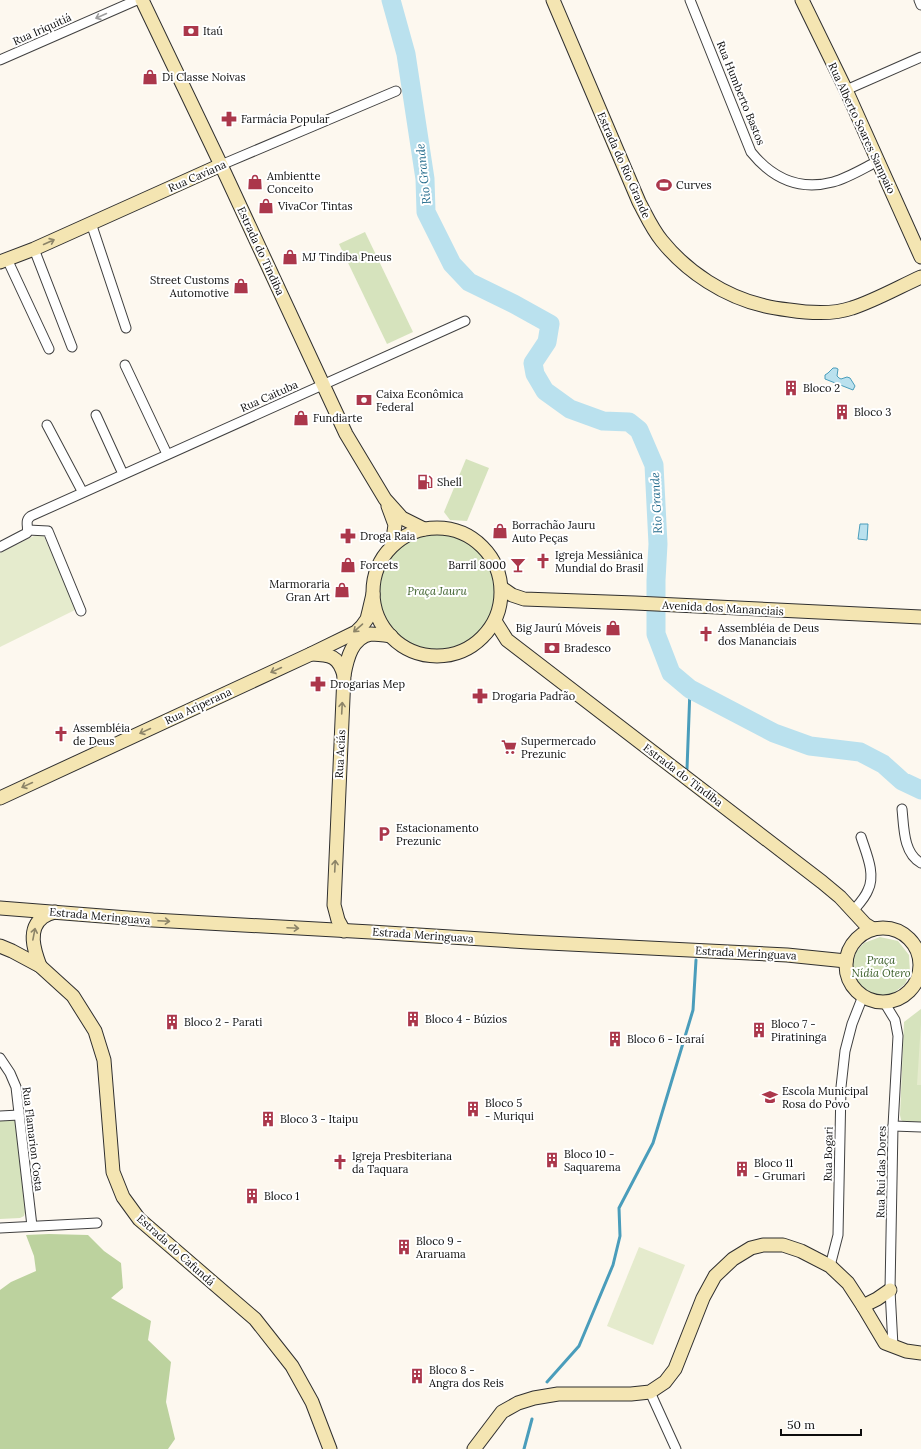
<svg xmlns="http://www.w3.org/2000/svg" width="921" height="1449" viewBox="0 0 921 1449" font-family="Lora,serif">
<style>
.green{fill:#d6e3bd}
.forest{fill:#bcd29e}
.pitch{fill:#e5ebcd}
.water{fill:#bae1ee;stroke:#4a9dbb}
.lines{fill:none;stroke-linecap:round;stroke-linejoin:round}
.stream{stroke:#4a9dbb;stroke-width:3}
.river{stroke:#bae1ee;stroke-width:19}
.street-casing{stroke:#404040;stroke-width:11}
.secondary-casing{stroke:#2f2f2f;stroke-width:15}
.street{stroke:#fff;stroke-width:9}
.secondary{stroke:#f4e5b2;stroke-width:13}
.oneway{stroke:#9e9e9e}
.oneway2{stroke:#8c8468}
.labels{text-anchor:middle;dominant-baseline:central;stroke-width:4;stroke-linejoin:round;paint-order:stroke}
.street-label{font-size:11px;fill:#0d0d0d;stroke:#fff}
.poi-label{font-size:11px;fill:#0d0d0d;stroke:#fff;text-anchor:start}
.park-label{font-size:11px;font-style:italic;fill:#385c26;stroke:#fff}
.water-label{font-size:12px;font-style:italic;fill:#276e8e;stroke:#fff}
</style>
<rect width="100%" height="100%" fill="#fdf8ef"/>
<g class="green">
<path d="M365,232L413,332L387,344L339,244Z"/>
<path d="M466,459L489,468L467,521L450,520L444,512Z"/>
<circle cx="436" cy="591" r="59"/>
<path d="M880,937L898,941L909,955L910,973L905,984L891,995H875L864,991L854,976L852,965L856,952L864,943Z"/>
<path d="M921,1009V1124L906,1123L901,1120L900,1115L904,1022Z"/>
<path d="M9,1119L14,1120L17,1124L25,1212L24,1216L20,1218L0,1219V1120Z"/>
</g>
<path class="forest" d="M49,1234L88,1235L104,1251L121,1263L123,1288L111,1298L151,1321L148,1340L171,1362L166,1402L175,1439L168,1449H0V1290L11,1282L36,1271L34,1256L26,1235Z"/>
<g class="pitch">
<path d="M42,532L77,609L0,647V553Z"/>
<path d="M921,1023V1085H917Z"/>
<path d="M639,1247L685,1265L653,1345L607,1326Z"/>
</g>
<g class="water">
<path d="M833,368H836L838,369L837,376L839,378L841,379L847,377L850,378L855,386L853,390L825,379V375L828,373Z"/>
<path d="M860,524H868L867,540L858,539Z"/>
</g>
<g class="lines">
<g class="stream">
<path d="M687,769L690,689"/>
<path d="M547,1382L579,1346L613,1265L620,1236L619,1208L653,1143L693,1010L696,960"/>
<path d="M524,1449L532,1419"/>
</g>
<path class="river" d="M391,0L406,54L425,179L426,212L452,264L469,282L514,304L550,324L547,342L533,363L535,374L545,391L570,409L603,421L629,422L639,430L654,465L658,544L656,580V634L671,673L690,689L774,733L810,746L860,752L883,764L902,781L921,790"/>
<defs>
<g id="street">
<path d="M690,0L751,152C772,178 799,191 833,182C848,178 864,168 878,161"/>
<path d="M919,0L921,5"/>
<path d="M0,60L137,0"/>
<path d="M846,90L921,57"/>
<path d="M221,165L396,91"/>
<path d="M91,223L126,328"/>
<path d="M34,249L72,347"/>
<path d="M7,259L49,349"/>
<path d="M125,365L167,454"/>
<path d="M96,415L123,474"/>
<path d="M47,425L82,491"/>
<path d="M28,530L48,531L81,611"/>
<path d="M0,547L27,533C29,526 24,521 31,516L465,321"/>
<path d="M902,809C904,827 903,853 921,863"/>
<path d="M853,911C858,905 865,898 868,890C876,874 866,853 861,837"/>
<path d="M884,1002L895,1020L898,1036L893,1126L890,1290L893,1346"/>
<path d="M0,1058L10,1073L16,1087L32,1226"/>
<path d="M0,1116L19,1115"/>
<path d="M893,1126L921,1127"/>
<path d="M0,1228L97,1223"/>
<path d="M830,1266L838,1235L841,1087L845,1051L852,1024L863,996"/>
<path d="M650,1392L676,1449"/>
</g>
<g id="secondary">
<path d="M142,0L221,165L346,434L385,499L402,518L424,529"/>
<path d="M553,0L639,202C646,215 652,229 662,241C687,272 725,297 765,306C773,308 781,309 789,310C809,313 832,315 852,308C874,301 899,287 921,277"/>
<path d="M802,0L846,90L921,257"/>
<path d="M0,262L34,249L221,165"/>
<path d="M388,506L395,525L392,545"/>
<circle cx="437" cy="592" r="64"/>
<path d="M502,588L512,595L524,599L635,603L921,617"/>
<path d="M495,621L507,640L822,882L840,897L865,924L873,929"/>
<path d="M311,654C330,655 338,655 344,675"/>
<path d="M0,798L311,654L356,632L362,626L367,619L369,611L373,594"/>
<path d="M0,908L153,920L371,932L529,942L787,955L846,961"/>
<circle cx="883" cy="965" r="37"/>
<path d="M344,931L338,920L334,905L344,675C347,659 352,637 371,634C377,634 384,635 391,636"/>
<path d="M0,946L12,951L40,966L73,996L95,1031L104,1060L113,1172L123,1197L139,1219L255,1319L292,1366L312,1402L330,1449"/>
<path d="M40,966C34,950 27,929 43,917C46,915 51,913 55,912"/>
<path d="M863,1306L877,1299L890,1290"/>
<path d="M474,1449L502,1412L518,1403L534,1398L558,1394H631L650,1392L665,1382L675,1369L703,1298L715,1276L733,1259L751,1248L763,1245H783L801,1251L830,1266L848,1283L863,1306L885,1343L906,1351L921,1353"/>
</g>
</defs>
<use href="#street" class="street-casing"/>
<use href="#secondary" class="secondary-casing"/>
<use href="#street" class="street"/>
<use href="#secondary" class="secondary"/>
</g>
<defs><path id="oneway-shaft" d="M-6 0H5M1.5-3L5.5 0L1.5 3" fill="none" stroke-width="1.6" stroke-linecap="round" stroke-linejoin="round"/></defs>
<use class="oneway" href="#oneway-shaft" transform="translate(101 16) rotate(156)"/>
<g class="oneway2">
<use href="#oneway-shaft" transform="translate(49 242) rotate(-24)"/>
<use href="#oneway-shaft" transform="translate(358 628) rotate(139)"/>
<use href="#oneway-shaft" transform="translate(276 670) rotate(155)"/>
<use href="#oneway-shaft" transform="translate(342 708) rotate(-87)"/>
<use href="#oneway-shaft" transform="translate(145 731) rotate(155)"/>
<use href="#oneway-shaft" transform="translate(27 785) rotate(155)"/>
<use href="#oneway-shaft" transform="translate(335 866) rotate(-87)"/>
<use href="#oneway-shaft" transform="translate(164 921) rotate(3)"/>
<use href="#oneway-shaft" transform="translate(293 928) rotate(3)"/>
<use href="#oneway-shaft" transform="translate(34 934) rotate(-79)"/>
</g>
<defs>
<symbol id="bank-bare" viewBox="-9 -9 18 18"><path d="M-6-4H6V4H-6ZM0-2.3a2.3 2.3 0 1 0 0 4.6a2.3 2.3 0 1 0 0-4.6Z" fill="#ab374b" stroke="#fff" stroke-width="2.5" paint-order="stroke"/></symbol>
<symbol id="shop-bare" viewBox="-9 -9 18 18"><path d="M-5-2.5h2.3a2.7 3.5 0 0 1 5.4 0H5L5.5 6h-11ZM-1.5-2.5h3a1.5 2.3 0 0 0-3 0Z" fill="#ab374b" stroke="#fff" stroke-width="2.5" paint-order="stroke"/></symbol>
<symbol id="pharmacy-bare" viewBox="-9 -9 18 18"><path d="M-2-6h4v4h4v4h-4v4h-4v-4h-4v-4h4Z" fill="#ab374b" stroke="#fff" stroke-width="2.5" paint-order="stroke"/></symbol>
<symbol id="stadium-bare" viewBox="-9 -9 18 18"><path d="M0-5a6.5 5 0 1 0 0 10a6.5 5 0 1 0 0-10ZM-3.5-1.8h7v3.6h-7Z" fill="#ab374b" stroke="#fff" stroke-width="2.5" paint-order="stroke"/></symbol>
<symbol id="building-bare" viewBox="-9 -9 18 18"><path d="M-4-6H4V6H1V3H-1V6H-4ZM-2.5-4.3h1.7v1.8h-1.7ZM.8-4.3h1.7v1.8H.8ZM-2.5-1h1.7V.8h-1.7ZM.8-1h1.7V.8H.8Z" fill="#ab374b" stroke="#fff" stroke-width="2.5" paint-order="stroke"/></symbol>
<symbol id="fuel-bare" viewBox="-9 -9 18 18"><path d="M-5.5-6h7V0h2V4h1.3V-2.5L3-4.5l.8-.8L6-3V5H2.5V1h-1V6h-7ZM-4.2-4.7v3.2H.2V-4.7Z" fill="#ab374b" stroke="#fff" stroke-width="2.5" paint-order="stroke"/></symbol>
<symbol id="church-bare" viewBox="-9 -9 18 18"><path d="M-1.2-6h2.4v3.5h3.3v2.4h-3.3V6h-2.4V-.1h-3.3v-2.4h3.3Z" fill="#ab374b" stroke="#fff" stroke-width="2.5" paint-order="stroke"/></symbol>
<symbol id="bar-bare" viewBox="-9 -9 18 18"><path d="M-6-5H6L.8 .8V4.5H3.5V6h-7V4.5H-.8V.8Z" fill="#ab374b" stroke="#fff" stroke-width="2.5" paint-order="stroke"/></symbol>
<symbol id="supermarket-bare" viewBox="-9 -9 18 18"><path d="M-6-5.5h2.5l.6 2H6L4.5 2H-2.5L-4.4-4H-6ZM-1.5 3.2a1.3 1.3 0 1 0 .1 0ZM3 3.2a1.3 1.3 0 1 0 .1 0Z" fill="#ab374b" stroke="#fff" stroke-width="2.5" paint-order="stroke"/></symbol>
<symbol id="parking-bare" viewBox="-9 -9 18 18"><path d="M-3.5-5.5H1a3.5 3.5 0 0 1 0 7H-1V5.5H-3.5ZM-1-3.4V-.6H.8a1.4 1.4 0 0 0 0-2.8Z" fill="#ab374b" stroke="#fff" stroke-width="2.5" paint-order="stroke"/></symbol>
<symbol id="school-bare" viewBox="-9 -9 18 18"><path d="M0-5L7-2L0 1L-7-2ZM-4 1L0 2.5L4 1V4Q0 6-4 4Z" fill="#ab374b" stroke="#fff" stroke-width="2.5" paint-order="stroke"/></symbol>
</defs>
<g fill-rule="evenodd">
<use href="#bank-bare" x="180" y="20" width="22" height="22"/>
<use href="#shop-bare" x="139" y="66" width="22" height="22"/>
<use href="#pharmacy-bare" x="218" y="108" width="22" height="22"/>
<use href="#shop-bare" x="244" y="171" width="22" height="22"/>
<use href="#stadium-bare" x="653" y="174" width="22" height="22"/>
<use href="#shop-bare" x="255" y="195" width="22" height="22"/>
<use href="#shop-bare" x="279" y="246" width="22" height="22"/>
<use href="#shop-bare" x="230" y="275" width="22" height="22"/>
<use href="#building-bare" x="780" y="377" width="22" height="22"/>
<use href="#bank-bare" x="353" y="389" width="22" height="22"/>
<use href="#building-bare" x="831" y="401" width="22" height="22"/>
<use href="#shop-bare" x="290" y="407" width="22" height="22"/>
<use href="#fuel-bare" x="414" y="471" width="22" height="22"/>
<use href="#shop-bare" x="489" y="520" width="22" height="22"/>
<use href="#pharmacy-bare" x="337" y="525" width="22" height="22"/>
<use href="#church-bare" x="532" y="550" width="22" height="22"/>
<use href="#shop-bare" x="337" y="554" width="22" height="22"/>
<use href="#bar-bare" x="507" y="554" width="22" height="22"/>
<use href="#shop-bare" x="331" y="579" width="22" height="22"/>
<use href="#shop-bare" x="602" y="617" width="22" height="22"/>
<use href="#church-bare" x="695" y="623" width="22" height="22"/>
<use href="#bank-bare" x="541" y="637" width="22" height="22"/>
<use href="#pharmacy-bare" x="307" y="673" width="22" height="22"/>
<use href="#pharmacy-bare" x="469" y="685" width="22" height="22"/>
<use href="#church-bare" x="50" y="723" width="22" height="22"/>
<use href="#supermarket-bare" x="498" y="736" width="22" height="22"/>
<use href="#parking-bare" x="373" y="823" width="22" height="22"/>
<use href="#building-bare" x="402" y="1008" width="22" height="22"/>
<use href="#building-bare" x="161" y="1011" width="22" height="22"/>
<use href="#building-bare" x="748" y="1019" width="22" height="22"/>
<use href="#building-bare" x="604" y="1028" width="22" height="22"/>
<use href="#school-bare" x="759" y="1086" width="22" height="22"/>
<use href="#building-bare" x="462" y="1098" width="22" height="22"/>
<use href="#building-bare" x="257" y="1108" width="22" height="22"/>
<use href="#building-bare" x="541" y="1149" width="22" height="22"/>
<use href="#church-bare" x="329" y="1151" width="22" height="22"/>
<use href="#building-bare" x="731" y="1158" width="22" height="22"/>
<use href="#building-bare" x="241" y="1185" width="22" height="22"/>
<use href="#building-bare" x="393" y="1236" width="22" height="22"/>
<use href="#building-bare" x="406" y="1365" width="22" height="22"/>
</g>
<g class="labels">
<g class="street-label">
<text transform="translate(42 29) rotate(-24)">Rua Iriquitiá</text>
<text transform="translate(741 93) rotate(68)">Rua Humberto Bastos</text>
<text transform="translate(862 128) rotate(65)">Rua Alberto Soares Sampaio</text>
<text transform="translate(624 165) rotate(66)">Estrada do Rio Grande</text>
<text transform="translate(197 176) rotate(-24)">Rua Caviana</text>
<text transform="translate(261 251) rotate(65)">Estrada do Tindiba</text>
<text transform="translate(269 396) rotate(-24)">Rua Caituba</text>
<text transform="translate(723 608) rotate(3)">Avenida dos Mananciais</text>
<text transform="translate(198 706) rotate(-25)">Rua Ariperana</text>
<text transform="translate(340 754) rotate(-87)">Rua Aciás</text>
<text transform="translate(683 775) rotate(37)">Estrada do Tindiba</text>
<text transform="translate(100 916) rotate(5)">Estrada Meringuava</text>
<text transform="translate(423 935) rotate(4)">Estrada Meringuava</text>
<text transform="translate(746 953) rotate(3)">Estrada Meringuava</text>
<text transform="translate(33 1139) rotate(83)">Rua Flamarion Costa</text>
<text transform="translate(828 1154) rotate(-89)">Rua Bogari</text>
<text transform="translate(881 1172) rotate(-89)">Rua Rui das Dores</text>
<text transform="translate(176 1250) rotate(42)">Estrada do Cafundá</text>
</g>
<g class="poi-label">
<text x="203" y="31">Itaú</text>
<text x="162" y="77">Di Classe Noivas</text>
<text x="241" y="119">Farmácia Popular</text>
<text x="267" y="176">Ambientte<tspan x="267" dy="13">Conceito</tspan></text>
<text x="676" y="185">Curves</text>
<text x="278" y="206">VivaCor Tintas</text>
<text x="302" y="257">MJ Tindiba Pneus</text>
<text x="229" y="280" text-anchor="end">Street Customs<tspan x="229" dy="13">Automotive</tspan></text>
<text x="803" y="388">Bloco 2</text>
<text x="376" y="394">Caixa Econômica<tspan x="376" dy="13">Federal</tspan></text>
<text x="854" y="412">Bloco 3</text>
<text x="313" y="418">Fundiarte</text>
<text x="437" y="482">Shell</text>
<text x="512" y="525">Borrachão Jauru<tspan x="512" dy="13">Auto Peças</tspan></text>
<text x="360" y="536">Droga Raia</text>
<text x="555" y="555">Igreja Messiânica<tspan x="555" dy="13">Mundial do Brasil</tspan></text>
<text x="360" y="565">Forcets</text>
<text x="506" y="565" text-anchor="end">Barril 8000</text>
<text x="330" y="584" text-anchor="end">Marmoraria<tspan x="330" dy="13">Gran Art</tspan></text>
<text x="601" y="628" text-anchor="end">Big Jaurú Móveis</text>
<text x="718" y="628">Assembléia de Deus<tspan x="718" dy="13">dos Mananciais</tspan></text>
<text x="564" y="648">Bradesco</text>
<text x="330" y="684">Drogarias Mep</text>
<text x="492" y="696">Drogaria Padrão</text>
<text x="73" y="728">Assembléia<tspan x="73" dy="13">de Deus</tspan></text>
<text x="521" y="741">Supermercado<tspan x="521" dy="13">Prezunic</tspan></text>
<text x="396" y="828">Estacionamento<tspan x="396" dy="13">Prezunic</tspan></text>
<text x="425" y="1019">Bloco 4 - Búzios</text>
<text x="184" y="1022">Bloco 2 - Parati</text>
<text x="771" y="1024">Bloco 7 -<tspan x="771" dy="13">Piratininga</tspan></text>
<text x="627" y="1039">Bloco 6 - Icaraí</text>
<text x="782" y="1091">Escola Municipal<tspan x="782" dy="13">Rosa do Povo</tspan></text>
<text x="485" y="1103">Bloco 5<tspan x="485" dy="13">- Muriqui</tspan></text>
<text x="280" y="1119">Bloco 3 - Itaipu</text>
<text x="564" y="1154">Bloco 10 -<tspan x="564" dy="13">Saquarema</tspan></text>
<text x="352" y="1156">Igreja Presbiteriana<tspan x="352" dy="13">da Taquara</tspan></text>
<text x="754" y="1163">Bloco 11<tspan x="754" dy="13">- Grumari</tspan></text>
<text x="264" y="1196">Bloco 1</text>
<text x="416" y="1241">Bloco 9 -<tspan x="416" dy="13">Araruama</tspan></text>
<text x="429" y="1370">Bloco 8 -<tspan x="429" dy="13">Angra dos Reis</tspan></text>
</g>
<g class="park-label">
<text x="437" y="591">Praça Jauru</text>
<text x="881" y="960">Praça<tspan x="881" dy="13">Nídia Otero</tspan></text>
</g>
<g class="water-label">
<text transform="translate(423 174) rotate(-96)">Rio Grande</text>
<text transform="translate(656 503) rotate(-93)">Rio Grande</text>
</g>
</g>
<path d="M781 1429v6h80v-6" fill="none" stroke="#0d0d0d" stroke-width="2"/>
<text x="787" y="1429" font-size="12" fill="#0d0d0d" stroke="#ffffff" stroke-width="3" paint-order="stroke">50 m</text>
</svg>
